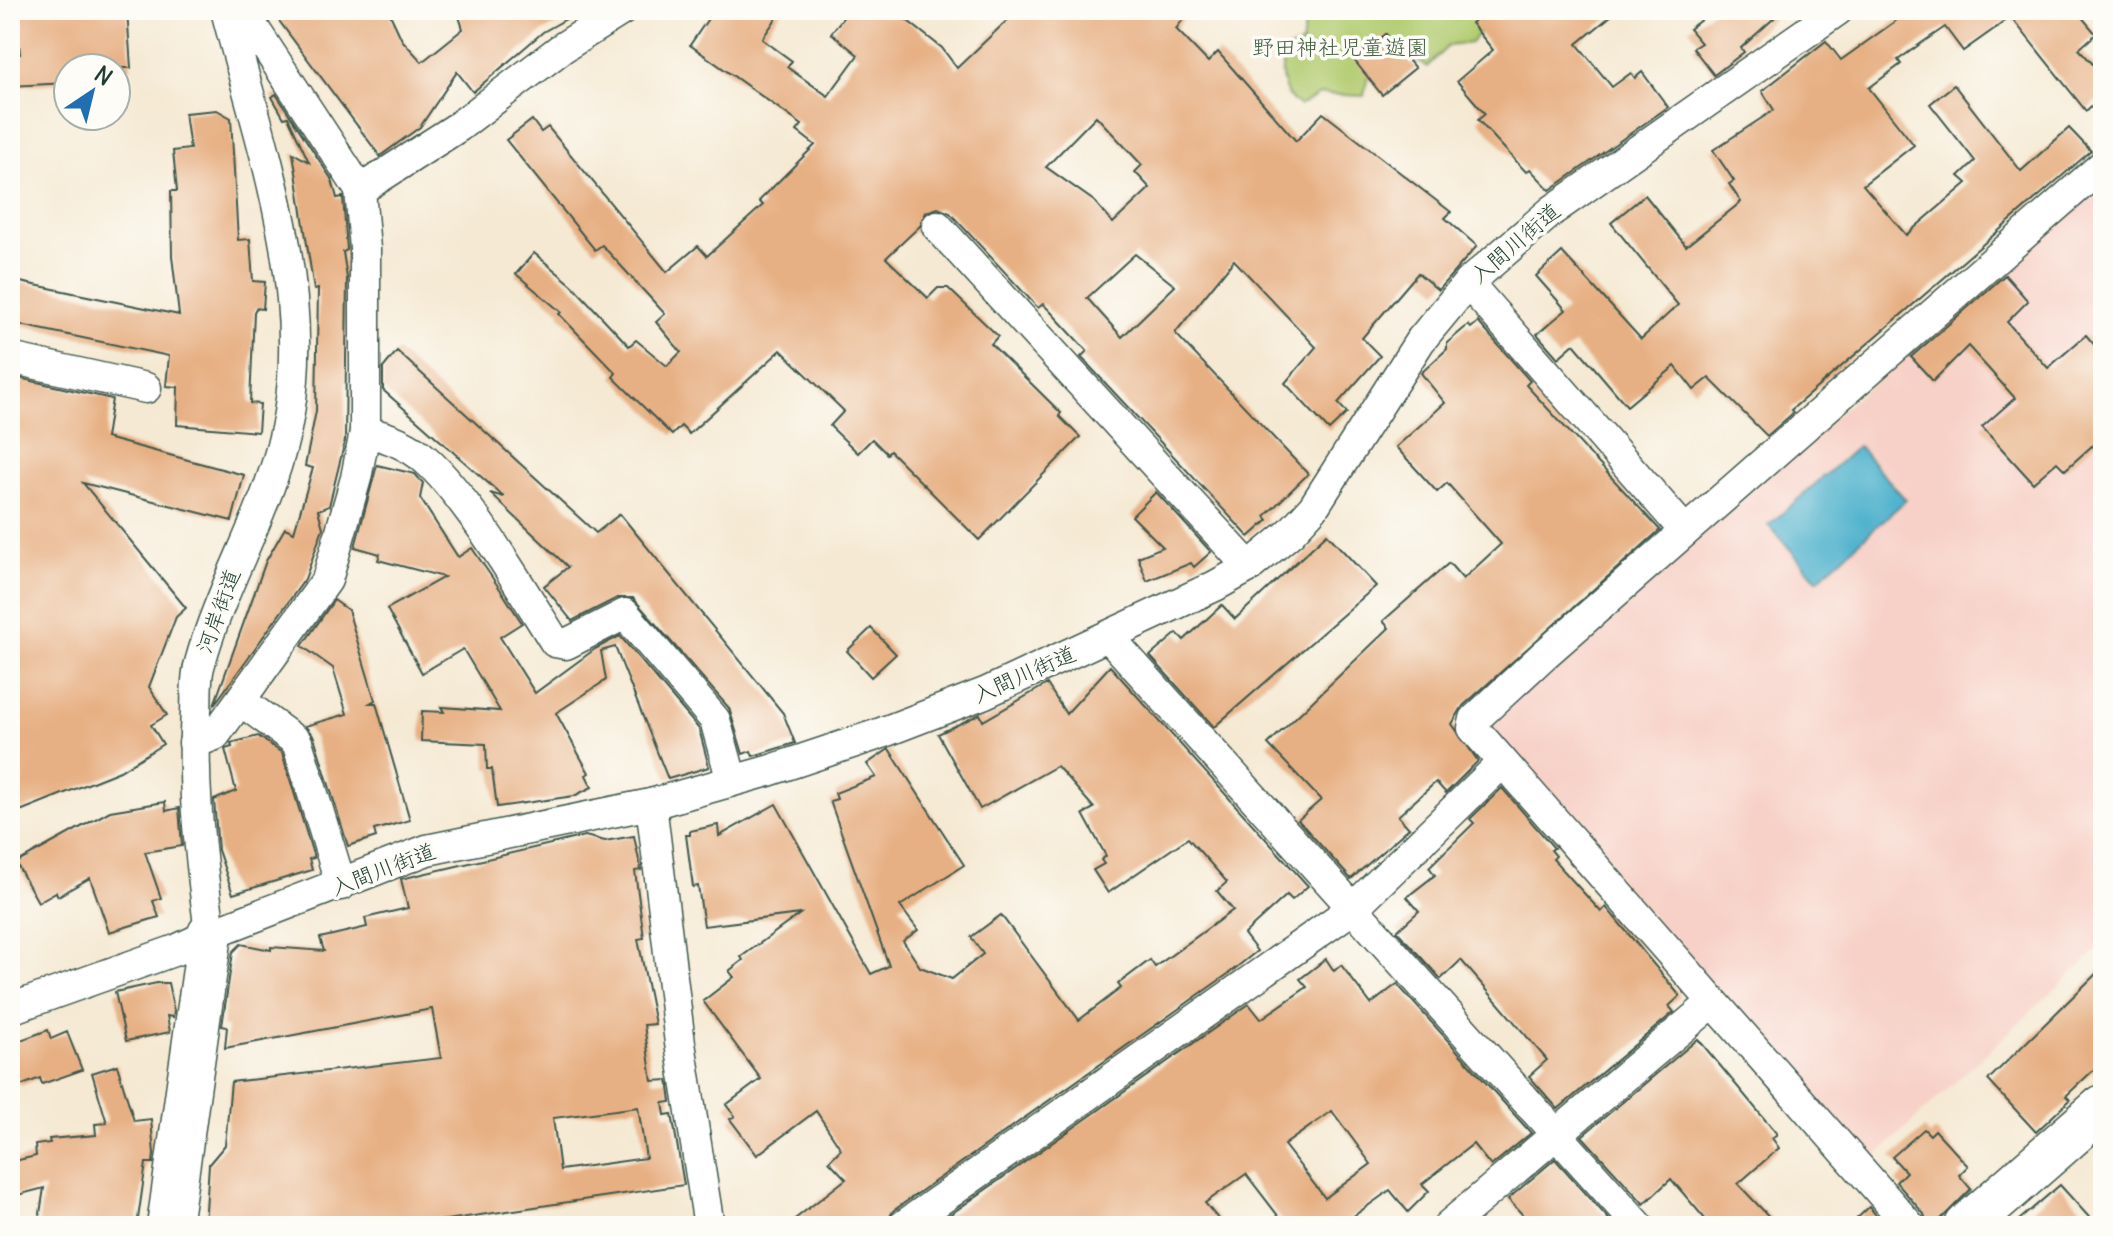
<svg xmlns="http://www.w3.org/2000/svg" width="2113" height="1236" viewBox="0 0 2113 1236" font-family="Delius,'Klee One',sans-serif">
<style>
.built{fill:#f7d1c7}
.green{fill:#b2cc71;stroke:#688452;stroke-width:2}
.water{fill:#4db1cc;stroke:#367780;stroke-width:2}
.building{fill:#e7b084;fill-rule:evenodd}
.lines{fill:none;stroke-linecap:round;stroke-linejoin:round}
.street-casing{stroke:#3f574c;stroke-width:33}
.secondary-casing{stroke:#3f574c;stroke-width:47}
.street{stroke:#fff;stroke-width:30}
.secondary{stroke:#fff;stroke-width:44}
.labels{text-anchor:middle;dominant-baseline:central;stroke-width:7;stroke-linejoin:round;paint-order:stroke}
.park-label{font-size:22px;fill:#446143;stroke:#fdfcf7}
.street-label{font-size:22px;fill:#1f3d34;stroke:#fdfcf7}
</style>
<rect width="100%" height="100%" fill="#fdfcf7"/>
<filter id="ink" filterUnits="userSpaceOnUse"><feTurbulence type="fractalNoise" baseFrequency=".0125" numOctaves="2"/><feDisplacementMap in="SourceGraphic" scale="16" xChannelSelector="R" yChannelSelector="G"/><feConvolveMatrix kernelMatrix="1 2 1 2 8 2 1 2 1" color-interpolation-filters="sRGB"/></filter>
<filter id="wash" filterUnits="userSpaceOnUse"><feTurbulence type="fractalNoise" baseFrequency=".006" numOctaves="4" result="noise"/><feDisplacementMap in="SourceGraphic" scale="32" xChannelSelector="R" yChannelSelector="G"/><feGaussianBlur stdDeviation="1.8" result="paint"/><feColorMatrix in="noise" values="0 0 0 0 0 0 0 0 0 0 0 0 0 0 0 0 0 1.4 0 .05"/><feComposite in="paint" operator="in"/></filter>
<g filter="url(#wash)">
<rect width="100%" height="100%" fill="#f5e9d3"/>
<path class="built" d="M2103,181V945L1868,1163L1488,730V721Z"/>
<path class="green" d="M1329,10H1490L1486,22L1471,43L1448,46L1427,67L1408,54L1390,49L1369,68L1364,96L1320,94L1299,106C1280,93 1278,69 1287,50L1302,44L1305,23Z"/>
<path class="water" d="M1858,446L1906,500L1817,580L1769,525Z"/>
<g id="blocks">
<g class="building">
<path d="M15,10H127L131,68H68V83L10,86V54H20Z"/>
<path d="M271,10H388L402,40L422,62L463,29L457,10H582L543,32L473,92L457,72L420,127L380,156Z"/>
<path d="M714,10H782L762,39L792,61L787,67L828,96L858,55L831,33L849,10H894L942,48L957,68L1018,10H1190L1176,29L1208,62L1218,52L1296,141L1323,113L1451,212L1445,218L1477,246L1438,290L1418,273L1362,338L1380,356L1338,403L1347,413L1329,430L1285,383L1316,347L1234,260L1175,333L1308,474L1265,516L1268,520L1249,537L1081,357L1087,351L1049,310L1043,304L1038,308L950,213L938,208L926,212L920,226L886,258L928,298L938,288H948L998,336L991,344L1061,413L1059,416L1080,437L979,540L890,451L887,454L872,439L858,453L830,426L844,411L781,350L689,434L681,426L672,435L613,377L616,373L559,314L561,312L516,274L534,253L572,285L629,346L636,340L667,366L681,352L656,322L665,314L602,245L595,250L506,140L532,120L541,132L548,127L667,272L698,246L707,256L763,205L759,201L815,145L797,131L802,125L690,45ZM1096,116L1142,165L1135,172L1150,188L1113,223L1094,201L1046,167ZM1135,254L1175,286L1122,337L1087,298Z"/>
<path d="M1486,10H1618L1577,44L1612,87L1631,73L1635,78L1642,72L1668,107L1550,190L1530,169L1526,172L1478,120L1485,114L1457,81L1493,50L1471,23Z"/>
<path d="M1714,10H1783L1741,48L1744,52L1714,75L1693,48L1701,43L1689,29Z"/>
<path d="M1911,10H2076L2096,34L2079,49L2103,75V95L2086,111L2011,17L1963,51L1945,27L1923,42L1898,60L1901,64L1869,88L1914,145L1863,185L1906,235L1967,183L1959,176L1975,161L1930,104L1954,85L2021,171L2069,128L2091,151L1791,410L1793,413L1767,436L1709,378L1694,390L1675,366L1627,406L1574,344L1558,358L1537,334L1566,310L1536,276L1562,252L1641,339L1678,305L1611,223L1645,195L1686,246L1741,202L1729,184L1734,181L1713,150L1774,110L1762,91L1826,41L1841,60Z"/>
<path d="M1386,34L1415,68L1382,95L1354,60Z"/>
<path d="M276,94L332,180L337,198L343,197L347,250L343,252L347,278L345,441L329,506L318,510L323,528L305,579L214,705L266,561L285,528L294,532L313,468L305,466L316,411L318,289L314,290L293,153L309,162L288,117L284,118L272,97Z"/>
<path d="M217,110L231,118L238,240L250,239L253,281L265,282L263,309L256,308L254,312L250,403L260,404L258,432L177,425L178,387L166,386L169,356L11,323L20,282L179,315L172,256L171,191H177L173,151L190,149L185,113Z"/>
<path d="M2005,275L2028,301L2007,322L2048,368L2086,335L2103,355V436L2065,470L2057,462L2033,483L1982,427L2015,398L1968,346L1933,381L1911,357Z"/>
<path d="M1478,322L1530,381L1526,385L1660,530L1463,706L1452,724L1478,761L1446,793L1436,782L1398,816L1409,828L1351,879L1298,820L1321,800L1268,744L1389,628L1383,621L1449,563L1463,579L1501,544L1447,483L1437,492L1396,447L1445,403L1421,373L1447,349V343L1468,325L1471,328Z"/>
<path d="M397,351L596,533L620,514L783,713L795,743L753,756L751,751L743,754L729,708L633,598H617L572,621L544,586L568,567L490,493L504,497L383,390V368Z"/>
<path d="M10,376L112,399L106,438L244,475L232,521L83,483L186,608L176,617L149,687L167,715L151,725L163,744L120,771L10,815Z"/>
<path d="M377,465L415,474L423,483L420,498L458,557L472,548L504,595L522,623L500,637L535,693L595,649L620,636L699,729L709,767L668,779L615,647L601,651L606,680L556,713L589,773L586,775L592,787L574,796L497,807L492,769H487L486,744L421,741L422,711L444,712L441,707L500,711L463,649L422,673L387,609L444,577L378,560L380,554L355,547Z"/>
<path d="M1156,492L1211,552L1194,567L1191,563L1147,581L1138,557L1163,547L1132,516Z"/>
<path d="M1327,534L1376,586L1214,727L1150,656L1177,633L1184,640L1222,605L1235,619Z"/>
<path d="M334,600L348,610L375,700L370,703H376L410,820L374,830L376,837L348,846L314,737L305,726L347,714L333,668L302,646Z"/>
<path d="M871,628L896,654L871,677L847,651Z"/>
<path d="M1110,666L1308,886L1292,900L1287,895L1244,934L1257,951L1228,974L893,1211L885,1226H786L846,1179L829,1161L841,1149L816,1111L757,1155L730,1119L735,1116L726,1105L761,1079L703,1001L734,977L729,971L743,960L741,957L800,914L704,926L698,886L693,887L686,835H690V831L718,825L719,836L776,804L871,974L889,966L830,801L837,799L835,793L876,777L867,764L889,749L964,865L900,906L918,930L903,941L920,967L952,979L983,954L971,937L1001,915L1079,1020L1121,988L1118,984L1150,960L1155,967L1233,910L1217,891L1227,882L1188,838L1108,893L1093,870L1104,864L1101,860L1106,856L1083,814L1094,808L1057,766L980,809L938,734L980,714L983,721L1047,684L1066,714Z"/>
<path d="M258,736L282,753L314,858L309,859L312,870L233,894L218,850L214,800L236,791L225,749L232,747L231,743Z"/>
<path d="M1502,788L1554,848L1551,850L1556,856L1553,859L1601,912L1606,907L1680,996L1669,1006L1674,1012L1558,1109L1529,1076L1547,1060L1461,960L1441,979L1397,931L1419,911L1407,897L1435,875L1429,867L1474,823L1470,819Z"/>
<path d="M165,802L166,811L179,808L182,846L145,852L161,898L153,901L159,917L109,932L90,878L58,896L56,892L38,902L16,863L110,811Z"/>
<path d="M585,836L605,841L634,836L641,870L635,871L644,938L638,939L655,1024L644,1025L652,1081L668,1080L671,1102L663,1103L665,1115L672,1114L684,1185L406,1226H205L209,1164L225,1145L231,1082L441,1058L432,1009L225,1048L227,1027L222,1026L233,952L241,944L271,950V947L324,951L320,938L367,927L365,918L408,908L401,879ZM638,1107L646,1158L560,1170L553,1118Z"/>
<path d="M1326,959L1334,971L1341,965L1371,1004L1397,984L1531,1133L1491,1166L1473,1144L1422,1184L1429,1191L1408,1212L1390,1190L1344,1223L1347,1226H1286L1246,1174L1205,1203L1224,1226H934L1249,1004L1261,1019L1307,987L1300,979ZM1332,1111L1371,1164L1325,1198L1284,1145Z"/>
<path d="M2103,967V1061L2066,1096L2070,1100L2036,1132L1988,1080Z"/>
<path d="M157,983H168L174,1011L173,1017L167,1016L170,1032L126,1041L115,992Z"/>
<path d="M48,1030L51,1039L67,1032L82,1070L42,1084L40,1078L20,1086L10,1060V1044Z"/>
<path d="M1698,1039L1777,1134L1772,1138L1779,1148L1738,1184L1778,1226H1711L1671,1179L1644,1204L1582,1136Z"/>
<path d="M117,1065L134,1121L151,1119L154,1154L153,1163H146L137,1226H38L44,1188L10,1197V1162L36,1156L35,1145L50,1143L49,1139L96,1135L95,1124L107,1123L92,1073Z"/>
<path d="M1924,1129L1930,1135L1935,1130L1968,1166L1959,1175L1971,1189L1934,1226H1928L1924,1214L1896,1182L1906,1172L1892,1157Z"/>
<path d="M1555,1159L1615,1226H1533L1508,1199Z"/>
<path d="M2060,1185L2097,1226H2012Z"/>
<path d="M1869,1207L1886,1226H1849Z"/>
</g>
</g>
</g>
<g filter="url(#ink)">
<use href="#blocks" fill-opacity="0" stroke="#3f574c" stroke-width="2"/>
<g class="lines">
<defs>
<g id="street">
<path d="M242,10L360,190L458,127L562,48L622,10"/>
<path d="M937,226L1249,567"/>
<path d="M1468,283L1685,531"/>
<path d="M10,358L146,388"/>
<path d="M365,432C386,436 409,445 426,460C470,500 522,590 555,642L566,644L625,614L715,720L732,781"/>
<path d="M1109,637L1639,1226"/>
<path d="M241,701L297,742L341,885"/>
<path d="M194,743L215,735L327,580L356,478L365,432V249L360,190"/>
<path d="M651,804L680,1043L709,1226"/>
<path d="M210,934C201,858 191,788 196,711C197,696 195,678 200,663C223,578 275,501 289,413C311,280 259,138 226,10"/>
<path d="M10,1009L176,950L210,934L427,850L651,804L768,771L876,735L985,693L1215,586L1249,567L1290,533L1313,508L1420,341L1468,283L1553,210L1838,10"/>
<path d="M903,1226L1352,909L1501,764"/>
<path d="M1448,1226L1712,1003"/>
<path d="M1910,1226L1473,728L1475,719L1544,655L2103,165"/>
</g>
<g id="secondary">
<path d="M169,1226L210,934"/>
<path d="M1967,1226L2103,1107"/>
</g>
</defs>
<use href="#street" class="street-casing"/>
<use href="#secondary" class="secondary-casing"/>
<use href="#street" class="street"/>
<use href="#secondary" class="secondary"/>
</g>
</g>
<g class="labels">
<g class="park-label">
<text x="1340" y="47">野田神社児童遊園</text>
</g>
<g class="street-label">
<text transform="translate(1515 243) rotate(-41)">入間川街道</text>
<text transform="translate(218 611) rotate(-70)">河岸街道</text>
<text transform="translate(1024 674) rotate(-24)">入間川街道</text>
<text transform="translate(383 869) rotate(-21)">入間川街道</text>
</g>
</g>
<rect width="2113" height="1236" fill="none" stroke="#fdfcf7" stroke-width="40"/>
<g transform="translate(92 92) rotate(35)"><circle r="38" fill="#fdfcf7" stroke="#a4b0a9" stroke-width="2"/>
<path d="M0-6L14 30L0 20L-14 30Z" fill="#1f6fb2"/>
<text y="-12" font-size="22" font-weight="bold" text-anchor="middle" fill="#1f3d34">N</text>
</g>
</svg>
